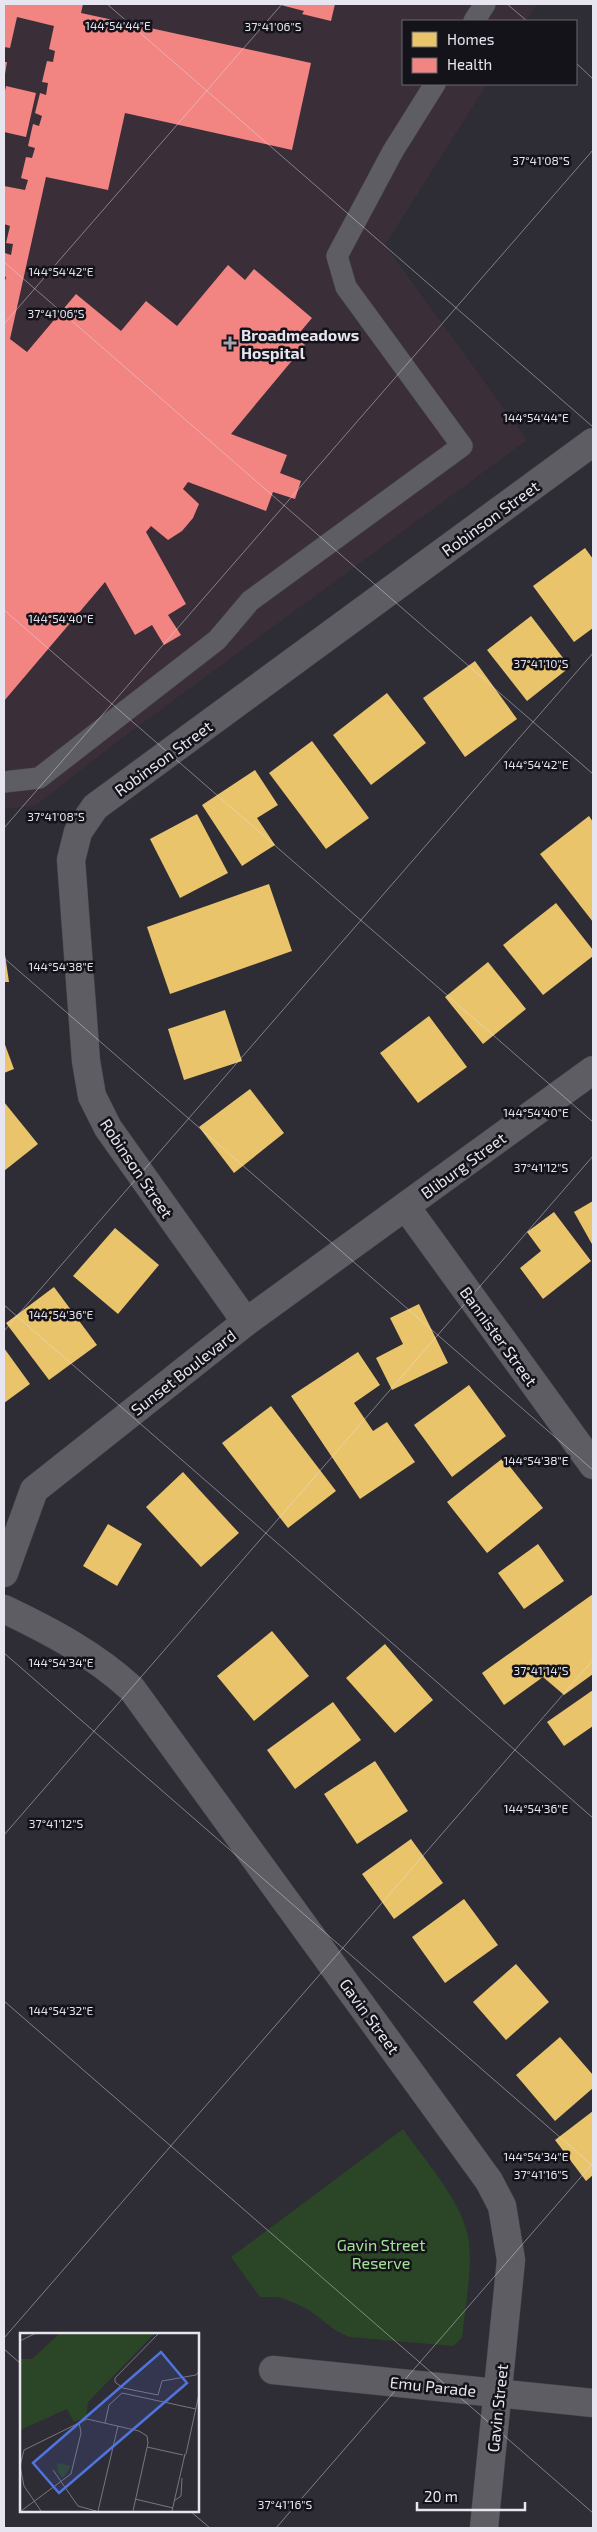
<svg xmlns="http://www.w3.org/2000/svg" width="597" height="2532" viewBox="0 0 597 2532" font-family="'Exo 2',sans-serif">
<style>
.medical{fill:#3a2e39}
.green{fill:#2b4626}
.homes{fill:#e9c46a}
.health{fill:#f28482}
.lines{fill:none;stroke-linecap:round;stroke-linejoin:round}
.service-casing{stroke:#49474f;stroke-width:22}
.minor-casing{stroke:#49474f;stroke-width:29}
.service{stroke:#5e5d63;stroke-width:21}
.minor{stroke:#5e5d63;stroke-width:28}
.ticks{fill:none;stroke:#e7e5f0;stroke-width:1;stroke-opacity:0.45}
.poi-dot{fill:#a6a4af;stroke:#14131a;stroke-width:2}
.labels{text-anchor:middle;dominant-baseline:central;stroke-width:5;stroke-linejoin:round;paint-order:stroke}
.poi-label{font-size:16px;font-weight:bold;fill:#e7e5f0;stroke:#14131a;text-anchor:start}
.street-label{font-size:16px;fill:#e7e5f0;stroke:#14131a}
.park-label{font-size:16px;fill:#a4e297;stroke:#14131a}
.inset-road{fill:none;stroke:#787680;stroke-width:1}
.view{fill:#5074de;fill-opacity:0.15;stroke:#5074de;stroke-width:2.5}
.inset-edge{fill:none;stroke:#e7e5f0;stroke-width:2.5}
.ticks-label{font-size:12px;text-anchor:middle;fill:#e7e5f0;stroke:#14131a;stroke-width:5;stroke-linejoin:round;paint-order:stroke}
</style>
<rect width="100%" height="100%" fill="#2e2c35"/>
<path class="medical" d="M4,4H537L526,21H403V84H487L385,245L527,440L121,739L35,806L4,809Z"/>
<path class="green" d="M403,2129C425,2161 465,2204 469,2243C472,2274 465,2308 462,2338L453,2346L349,2337L335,2330L309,2310L297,2304L279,2297H260L231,2257Z"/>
<g class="homes">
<path d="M585,548L593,559V628L574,642L533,586Z"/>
<path d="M531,616L570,667L527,701L487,650Z"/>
<path d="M475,661L517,719L465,757L423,698Z"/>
<path d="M387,693L426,743L371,785L333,735Z"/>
<path d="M312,741L369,818L326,849L269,773Z"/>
<path d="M255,770L278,805L257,818L275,845L242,866L202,805Z"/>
<path d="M197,814L228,873L180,898L150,839Z"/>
<path d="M589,816L593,822V922L540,854Z"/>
<path d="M269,884L292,951L170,994L147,927Z"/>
<path d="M556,903L593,950V956L543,995L503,945Z"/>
<path d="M4,948L9,982H4Z"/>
<path d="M488,962L526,1009L483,1044L445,997Z"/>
<path d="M225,1010L242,1061L184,1080L168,1029Z"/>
<path d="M429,1016L467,1067L418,1103L380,1053Z"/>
<path d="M4,1042L14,1069L4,1073Z"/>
<path d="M250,1089L284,1133L234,1173L199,1127Z"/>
<path d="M4,1102L38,1144L4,1171Z"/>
<path d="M593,1201V1246L574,1212Z"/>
<path d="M554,1212L591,1261L543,1299L520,1268L541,1251L527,1232Z"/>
<path d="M115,1228L159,1265L118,1314L73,1276Z"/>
<path d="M54,1287L97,1345L49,1380L6,1323Z"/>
<path d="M419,1304L448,1363L392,1390L376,1358L403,1344L390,1318Z"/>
<path d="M4,1348L30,1384L4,1403Z"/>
<path d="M358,1352L380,1385L354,1403L373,1431L387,1422L415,1462L360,1499L291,1396Z"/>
<path d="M469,1385L506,1436L452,1477L414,1425Z"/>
<path d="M271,1406L336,1491L288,1528L222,1443Z"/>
<path d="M503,1458L543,1508L487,1553L447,1502Z"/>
<path d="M183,1472L239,1533L201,1567L146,1507Z"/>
<path d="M108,1524L142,1544L117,1586L83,1566Z"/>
<path d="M538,1544L564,1581L524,1609L498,1573Z"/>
<path d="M593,1594V1674L564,1695L543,1677L504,1705L482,1673Z"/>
<path d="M272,1631L309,1676L254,1721L217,1676Z"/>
<path d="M385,1644L433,1700L395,1733L346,1678Z"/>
<path d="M593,1690V1726L564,1746L547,1722Z"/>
<path d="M333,1702L361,1740L295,1789L267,1750Z"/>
<path d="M375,1761L408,1811L357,1844L324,1794Z"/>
<path d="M411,1839L443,1883L394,1919L362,1874Z"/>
<path d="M464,1899L498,1945L445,1983L412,1937Z"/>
<path d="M516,1964L549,2002L506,2040L473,2002Z"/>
<path d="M560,2037L593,2075V2088L555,2121L516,2075Z"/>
<path d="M593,2111V2175L586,2181L555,2140Z"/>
</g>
<g class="health">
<path d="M4,4H83L81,13L311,63L292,150L125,113L108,190L46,177L10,339L27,352L76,294L121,331L146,301L177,326L228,265L245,280L254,269L312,318L296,337L305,345L231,434L287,455L280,473L301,481L295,499L273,492L266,511L188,482L183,489L199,504L193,518L182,531L168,540L151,526L146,532L186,604L168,615L181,635L164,645L152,625L135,635L105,582L4,701V285L6,277L4,276V257L5,253L11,255L13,244L6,243L10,226L4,224V186L25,190L28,180L21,178L26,157L32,158L35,148L28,146L33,124L39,126L42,116L35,113L40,93L46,95L48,83L42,82L47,61L53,62L55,51L49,49L54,26L17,17L10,48L4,47Z"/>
<path d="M277,4H335L331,21L302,14L304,11Z"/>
<path d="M4,62H7L5,74L4,73Z"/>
<path d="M6,86L36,93L26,137L4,132V96Z"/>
</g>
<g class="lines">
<defs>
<g id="service">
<path d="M474,21L485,4"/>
<path d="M4,782L39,778L217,640L250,601L462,446L346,287L337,256L393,151L435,84"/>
</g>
<g id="minor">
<path d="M406,1207L593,1465"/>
<path d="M246,1322L108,1128L92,1096L86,1061L71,860L78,832L95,807L593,442"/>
<path d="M4,1573L34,1490L246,1322L593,1070"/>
<path d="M4,1609C50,1631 94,1654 132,1689L489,2181L502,2206L511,2260L484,2528"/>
<path d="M273,2370L593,2403"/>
</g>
</defs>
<use href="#service" class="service-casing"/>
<use href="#minor" class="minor-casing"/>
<use href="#service" class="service"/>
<use href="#minor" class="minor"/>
</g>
<path class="ticks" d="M107,4L593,427M507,4L527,21M576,63L593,79M4,262L593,774M4,324L282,4M4,610L593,1122M4,828L593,150M4,958L593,1470M4,1305L593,1818M4,1331L593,653M4,1653L593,2166M4,1835L593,1156M4,2001L593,2513M4,2338L593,1660M4,2349L21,2364M190,2511L210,2528M276,2528L593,2163"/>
<path class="poi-dot" d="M227.5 335.5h5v5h5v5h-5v5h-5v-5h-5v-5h5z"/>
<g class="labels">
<g class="poi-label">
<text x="241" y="334">Broadmeadows<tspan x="241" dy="18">Hospital</tspan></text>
</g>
<g class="street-label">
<text transform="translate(490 518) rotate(-36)">Robinson Street</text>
<text transform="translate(163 758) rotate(-36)">Robinson Street</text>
<text transform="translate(463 1165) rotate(-36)">Bliburg Street</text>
<text transform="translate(137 1168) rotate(56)">Robinson Street</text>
<text transform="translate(499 1336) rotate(54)">Bannister Street</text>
<text transform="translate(183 1372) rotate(-38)">Sunset Boulevard</text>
<text transform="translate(370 2016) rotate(54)">Gavin Street</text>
<text transform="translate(433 2386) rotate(6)">Emu Parade</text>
<text transform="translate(497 2408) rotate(-84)">Gavin Street</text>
</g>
<g class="park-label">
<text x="381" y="2244">Gavin Street<tspan x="381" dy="18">Reserve</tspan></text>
</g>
</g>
<g transform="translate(20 2333)">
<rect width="179" height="179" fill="#2e2c35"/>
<path d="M40,0H135L68,69L66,84L54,89L47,76L0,97V26H12ZM37,130L51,133L43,145L38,139Z" fill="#2b4626"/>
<path class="inset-road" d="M139,0L95,45V49L103,55L138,62L142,48L176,42L179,38M0,8L16,0M85,90L89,72L102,60L176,76M127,114L163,122M166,121L179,61M33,137L58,173L76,178M115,166L153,175M154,168L161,163L162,145M1,178L51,141L61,100L59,89M21,178L4,153L0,133L4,117L67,86L119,98L127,103L128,110L113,178M78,178L98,93M152,178L165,121L164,125"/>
<path class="view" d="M141,19L167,50L39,160L13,130Z"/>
<rect width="179" height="179" class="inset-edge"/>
</g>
<g class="ticks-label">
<text x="118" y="30">144°54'44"E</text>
<text x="273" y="31">37°41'06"S</text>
<text x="541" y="165">37°41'08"S</text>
<text x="61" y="276">144°54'42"E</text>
<text x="56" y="318">37°41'06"S</text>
<text x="536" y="422">144°54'44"E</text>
<text x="61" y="623">144°54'40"E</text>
<text x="541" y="668">37°41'10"S</text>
<text x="536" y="769">144°54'42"E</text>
<text x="56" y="821">37°41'08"S</text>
<text x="61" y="971">144°54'38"E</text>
<text x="536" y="1117">144°54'40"E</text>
<text x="541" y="1172">37°41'12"S</text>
<text x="61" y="1319">144°54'36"E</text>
<text x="536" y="1465">144°54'38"E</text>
<text x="61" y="1667">144°54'34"E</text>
<text x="541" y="1675">37°41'14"S</text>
<text x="536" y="1813">144°54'36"E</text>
<text x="56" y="1828">37°41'12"S</text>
<text x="61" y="2015">144°54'32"E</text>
<text x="536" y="2161">144°54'34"E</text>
<text x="541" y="2179">37°41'16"S</text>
<text x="285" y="2509">37°41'16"S</text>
</g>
<rect width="597" height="2532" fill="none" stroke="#e7e5f0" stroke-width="10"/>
<rect x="402" y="20" width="175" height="65" fill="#14131a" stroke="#686770"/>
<rect x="412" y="32" width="25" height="15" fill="#e9c46a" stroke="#686770"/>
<text x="447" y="45" font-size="15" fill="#e7e5f0">Homes</text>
<rect x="412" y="58" width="25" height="15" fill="#f28482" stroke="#686770"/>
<text x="447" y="70" font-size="15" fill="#e7e5f0">Health</text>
<path d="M417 2502v8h108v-8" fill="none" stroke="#e7e5f0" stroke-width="2.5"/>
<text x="424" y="2502" font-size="15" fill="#e7e5f0" stroke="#14131a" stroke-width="4" paint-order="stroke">20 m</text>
</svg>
